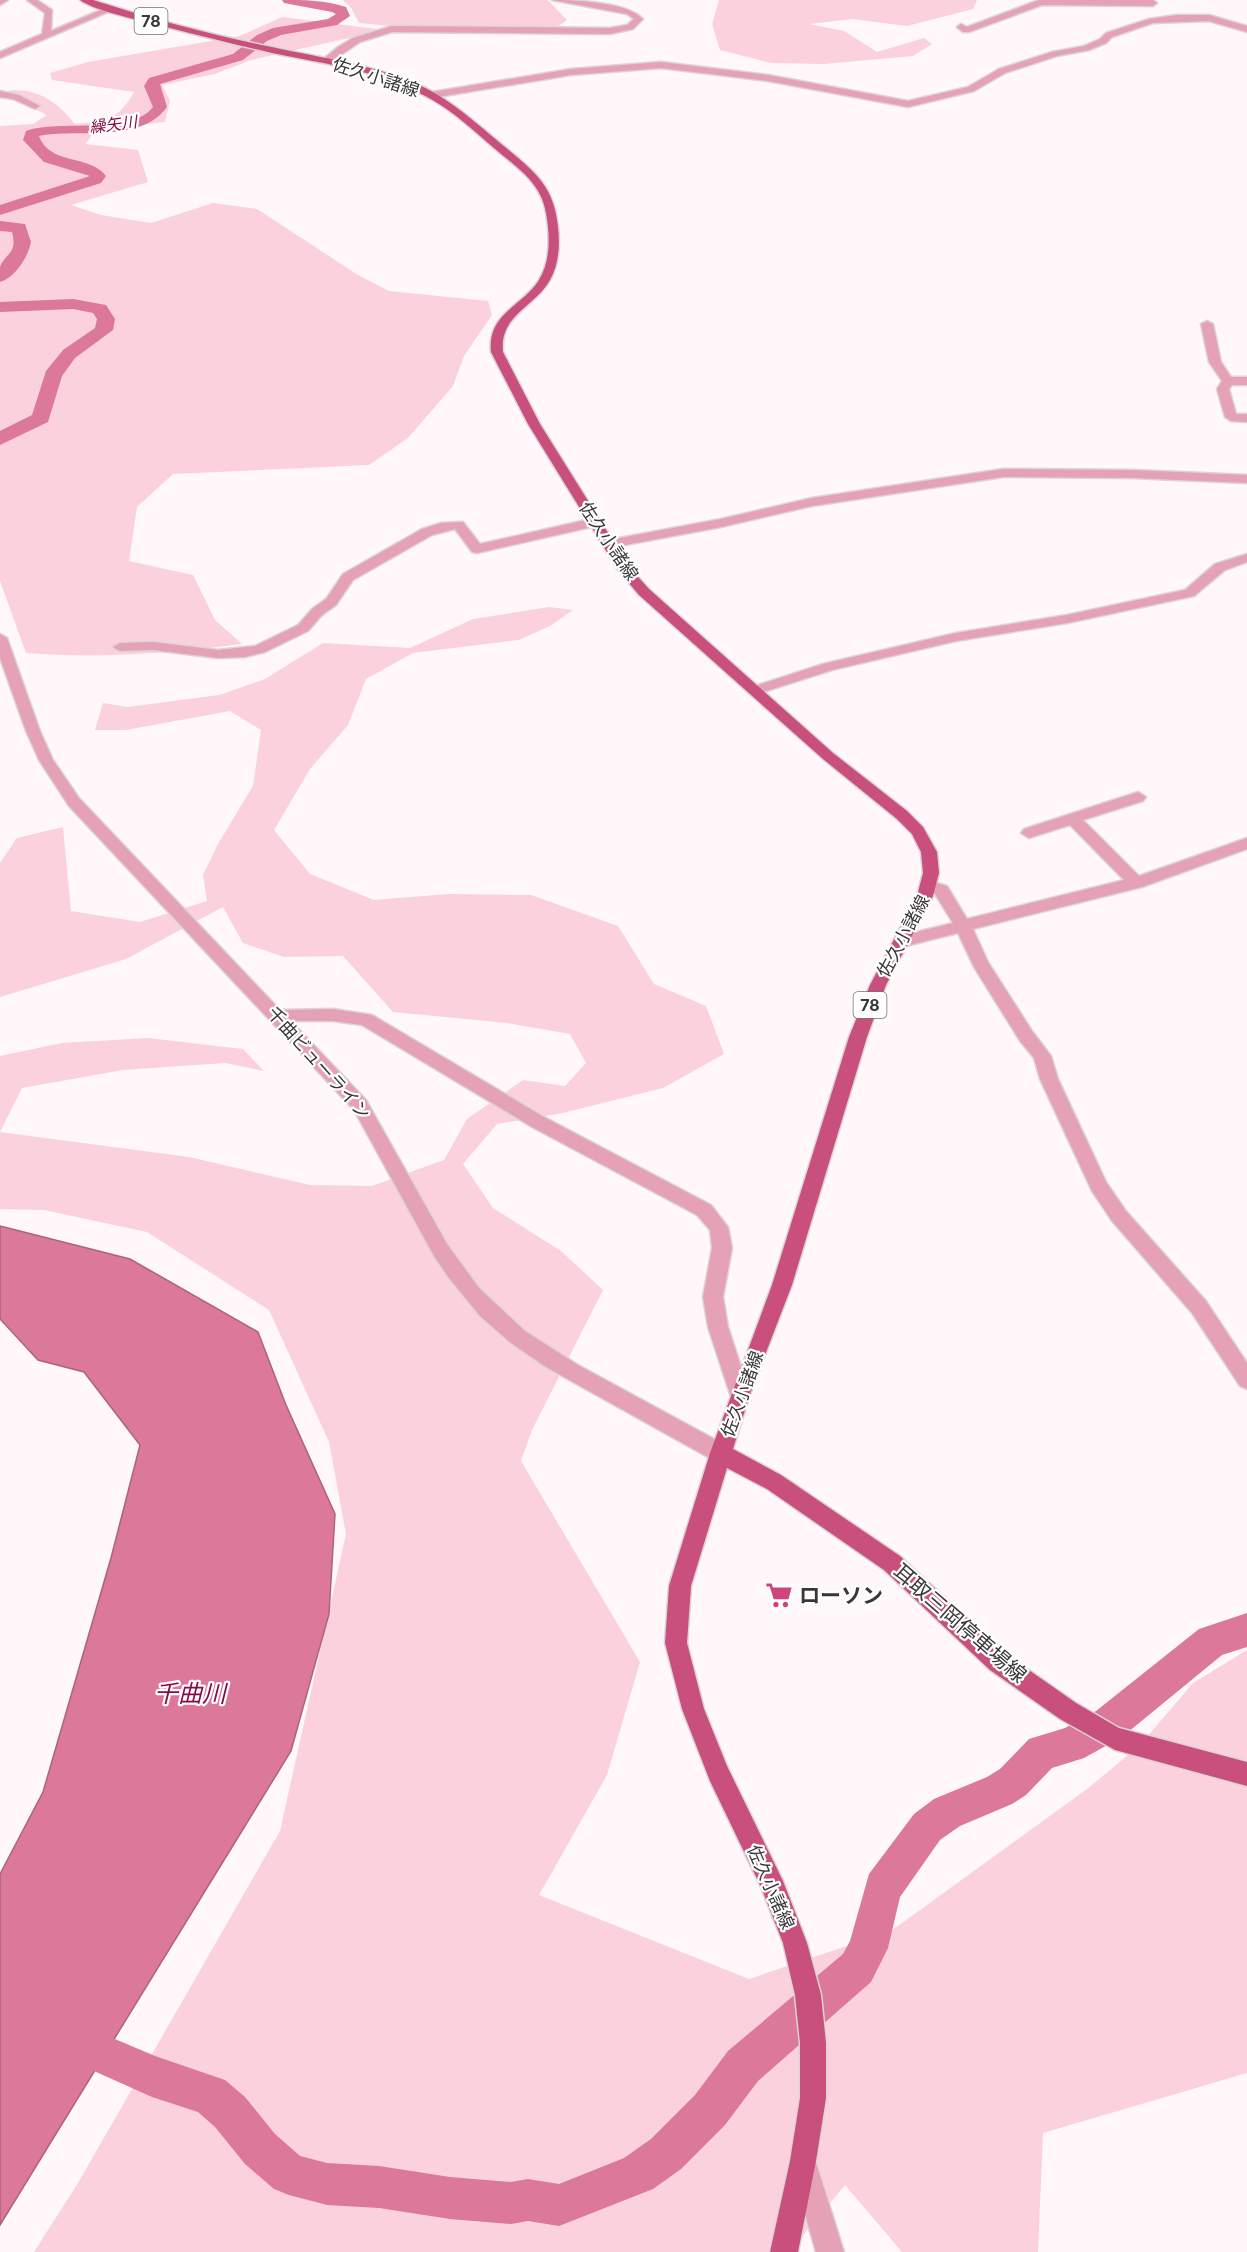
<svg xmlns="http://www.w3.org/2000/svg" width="1247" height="2252" viewBox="0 0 1247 2252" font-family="Inter,'Noto Sans JP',sans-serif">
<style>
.green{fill:#fbd1dd}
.water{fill:#dc789a;stroke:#ab647d;stroke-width:1.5}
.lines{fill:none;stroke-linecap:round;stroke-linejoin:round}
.river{fill:#dc789a;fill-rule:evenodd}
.minor-casing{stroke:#dcd4d6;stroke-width:3}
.major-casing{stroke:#dcd4d6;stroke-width:3}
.minor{fill:#e5a1b6;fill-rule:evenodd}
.major{fill:#c94f7d;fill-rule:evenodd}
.labels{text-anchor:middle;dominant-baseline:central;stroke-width:4.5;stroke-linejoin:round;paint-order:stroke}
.shield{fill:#fff;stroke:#757374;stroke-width:1.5}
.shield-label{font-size:16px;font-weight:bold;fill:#3a3738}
.far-water-label{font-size:16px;font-style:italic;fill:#880b48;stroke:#fff}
.street-label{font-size:18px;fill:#3a3738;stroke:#fff}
.near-poi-label{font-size:21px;font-weight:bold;fill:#3a3738;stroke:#fff;text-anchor:start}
.near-street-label{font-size:21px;fill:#3a3738;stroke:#fff}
.near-water-label{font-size:24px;font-style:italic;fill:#880b48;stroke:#fff}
</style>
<rect width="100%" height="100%" fill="#fff7f9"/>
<g class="green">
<path d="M343,0H548L567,20L557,27H399L359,23L351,8Z"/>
<path d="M719,0H977L973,9L907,26L852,19L809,24L844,31L877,52L924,38L932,44L913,56L824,64L771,63L720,50L712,24Z"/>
<path d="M282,17L377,29L354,37L251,60L215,74L162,85L170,101L165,122L97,129L85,144L138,150L148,182L71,205L101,215L151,223L213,203L257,209L358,275L389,291L488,301L492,315L464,356L453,386L408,438L369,465L173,474L137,507L129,561L193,575L215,620L242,644C171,653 99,659 26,653L0,581V126L33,124L47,115L0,92C33,85 55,99 75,124C106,121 118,121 134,92L52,80L50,73L88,62L240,36Z"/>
<path d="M549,607L573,610L550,626L519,640L413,653L366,679L348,725L310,769L274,830L310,874L374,900L448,894L531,895L618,926L654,984L706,1006L724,1054L663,1088L563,1113L497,1124L463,1164L493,1208L561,1251L603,1290L532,1430L521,1461L640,1662L607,1775L539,1895L749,1979L891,1931L1087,1789L1140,1745L1193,1683L1247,1650V2073L1043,2133L1038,2252H902L845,2185L789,2252H34L78,2183L280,1831L346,1534L329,1442L269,1310L147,1232L44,1210L0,1209V1056L62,1043L148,1038L243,1049L264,1071L225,1063L123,1070L22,1088L0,1132L189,1157L310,1185L372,1186L444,1160L467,1119L523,1080L565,1086L586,1063L570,1034L507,1023L393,1012L343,956L284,957L243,943L223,907L126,959L0,997V863L17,838L63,827L71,911L140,922L207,901L203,875L218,844L253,786L261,730L230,711L126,730H95L103,703L128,707L219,695L265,679L323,643L410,648L473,619Z"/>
</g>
<path class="water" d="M0,1226L130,1259L258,1332L286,1405L335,1514L329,1614L291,1751L0,2225V1874L43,1792L111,1558L140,1445L84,1372L38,1360L0,1319Z"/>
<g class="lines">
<g class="river">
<path d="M282,0C304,0 325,0 346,7L350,16L337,25L281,35L267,41L243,60L160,84L167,107C141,144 77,128 39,136C50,166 90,154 106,176L101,183L0,215V205L90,176L44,162L23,140L26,131C58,119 131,136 153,107L144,86L149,78L233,54L257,35L273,28L328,19L336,14L332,12L284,3Z"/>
<path d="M0,221L25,224L31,242C28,257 15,278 0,282C0,278 0,271 0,267C5,253 18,254 12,232L0,231Z"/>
<path d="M73,299L106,305L115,319L113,330L75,358L62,376L48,422L0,445V431L32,415L46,371L63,350L95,328L97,319L93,313L73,309L0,312V302Z"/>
<path d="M1247,1613V1647L1222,1655L1122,1737L1084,1758L1052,1768L1026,1795L1012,1804L960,1826L940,1840L900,1897L888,1948L871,1982L758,2081L725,2125L681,2169L653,2189L559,2226L528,2221L511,2224L450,2219L379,2208L327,2205L289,2195L274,2189L245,2164L215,2127L198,2112L152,2097L56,2054L50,2040L56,2026L70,2020L155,2056L225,2080L245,2097L275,2134L300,2156L327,2163L379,2166L450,2177L511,2182L528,2179L559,2184L624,2158L651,2139L695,2095L728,2051L843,1954L850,1941L869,1874L914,1814L934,1799L987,1777L1000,1769L1029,1739L1065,1728L1096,1711L1199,1629Z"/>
</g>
<defs>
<g id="minor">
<path d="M0,0H8L0,5Z"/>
<path d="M27,0H37L52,10L51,31L108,7L115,9L0,58V52L42,34L45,13Z"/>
<path d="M552,0C575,0 627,2 643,19L633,29L610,34L392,32L360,42L329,63L321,61L338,47L353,38L392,26L610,28L627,25L634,19L627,14Z"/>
<path d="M1039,0H1153L1157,3L1153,6L1042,5L969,32H963L957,27L961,24L967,27Z"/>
<path d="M1177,15H1209L1247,26V32L1209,21L1153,23L1112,37L1106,43L1089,50L1057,56L1005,73L974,91L908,107L768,81L661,68L571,75L432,98L427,95L432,92L571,69L661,62L768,75L908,101L968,87L999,69L1052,52L1084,46L1100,39L1106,33L1149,19Z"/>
<path d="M0,91L19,95L40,106L35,109L13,99L0,97Z"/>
<path d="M1207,321L1213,324L1221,362L1231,377H1247V385H1232L1229,389L1236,414H1247V422L1231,421L1225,417L1217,389L1222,381L1209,362L1201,324Z"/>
<path d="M1003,469L1133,470L1247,475V483L1133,478L1003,477L812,506L721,527L609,548L602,544L609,540L721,519L812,498Z"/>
<path d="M595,518L601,522L600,525L477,553L472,552L455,529L432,535L353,580L336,605L322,615L308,631L265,652L245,657L218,658L153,650L120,651L113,647L120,643L153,642L218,650L255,646L298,625L312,609L326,599L343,574L422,529L441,523L463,522L480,544Z"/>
<path d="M1247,554V562L1225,570L1194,596L1067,623L956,641L832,670L754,695L747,691L749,688L823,664L956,633L1067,615L1185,590L1215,564Z"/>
<path d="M0,634L7,638L40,731L53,760L79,798L280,1010L333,1009L372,1015L544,1117L711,1205L728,1227L732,1248L723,1297L728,1327L750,1394L747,1400L740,1403L733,1400L730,1394L708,1327L703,1297L712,1248L710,1230L697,1215L532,1127L362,1025L333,1021H291L366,1100L447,1244L479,1288L525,1331L578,1365L727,1446L730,1453L727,1460L720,1462L713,1460L546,1367L511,1343L480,1316L449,1278L434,1256L354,1110L69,806L39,760L26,731L0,658Z"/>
<path d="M1138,792L1146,797L1143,801L1083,820L1139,876L1247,838V849L1142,887L973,929L988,962L1032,1031L1051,1056L1058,1079L1106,1182L1126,1211L1206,1301L1247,1363V1389L1240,1386L1192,1313L1112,1221L1092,1191L1040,1079L1034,1058L1020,1041L974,967L958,933L902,947L896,945L894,941L896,937L953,923L935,894L923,891L921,887L923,883L929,881L947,886L967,919L1124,880L1070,825L1029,838L1021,833L1024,829Z"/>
<path d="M804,2153L813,2157L817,2166L844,2252H816L791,2166L795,2157Z"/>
</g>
<path id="major" d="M80,0H93C152,19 212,35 272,47C321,58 371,64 417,84C451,99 477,124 505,147C535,172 554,186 558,227C560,245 559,264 550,280C534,308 499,315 503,352L540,424L630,568L649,589L833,753L907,811L923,827L937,852L939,873L933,896L886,985L867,1037L792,1285L750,1394L733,1449L781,1475L900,1556L1006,1654L1076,1703L1119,1728L1247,1762V1786L1115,1750L1060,1719L990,1670L884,1570L767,1489L727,1468L691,1586L687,1643L704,1709L727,1766L783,1881L807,1943L821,1995L826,2043V2098L816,2161L798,2252H770L790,2161L800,2098V2043L795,1995L783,1943L761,1887L710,1781L682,1709L665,1643L669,1586L710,1453L772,1285L849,1037L870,985L917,896L923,873L921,852L912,834L897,819L823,759L639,595L618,570L528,424L491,352C487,313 522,307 539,280C551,260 550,235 546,213C541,182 516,167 494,148C473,130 453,111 429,98C381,71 326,64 272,53C237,45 201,36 166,27C145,21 96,12 80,0Z"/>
</defs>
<use href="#minor" class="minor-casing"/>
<use href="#major" class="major-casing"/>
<use href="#minor" class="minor"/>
<use href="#major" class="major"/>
</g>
<defs>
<symbol id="supermarket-bare" viewBox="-9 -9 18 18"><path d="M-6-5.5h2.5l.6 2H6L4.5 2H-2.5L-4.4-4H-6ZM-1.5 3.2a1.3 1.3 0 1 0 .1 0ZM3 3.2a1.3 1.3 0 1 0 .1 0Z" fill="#cf447c" stroke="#fff" stroke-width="2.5" paint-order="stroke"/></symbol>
</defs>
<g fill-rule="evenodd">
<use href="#supermarket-bare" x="760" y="1576" width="38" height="38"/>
</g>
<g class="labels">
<g class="shield">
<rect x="134.5" y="8" width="33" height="26" rx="4.5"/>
<rect x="853.5" y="992" width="33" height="26" rx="4.5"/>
</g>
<g class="shield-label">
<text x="151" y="21">78</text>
<text x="870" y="1005">78</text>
</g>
<g class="far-water-label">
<text transform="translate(113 124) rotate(-7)">繰矢川</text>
</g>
<g class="street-label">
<text transform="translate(376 77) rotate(18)">佐久小諸線</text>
<text transform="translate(609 541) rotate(56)">佐久小諸線</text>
<text transform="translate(903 936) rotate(-62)">佐久小諸線</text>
<text transform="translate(319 1063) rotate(48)">千曲ビューライン</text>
<text transform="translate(742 1394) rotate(-70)">佐久小諸線</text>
<text transform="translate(771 1887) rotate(66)">佐久小諸線</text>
</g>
<g class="near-poi-label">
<text x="799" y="1595">ローソン</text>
</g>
<g class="near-street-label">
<text transform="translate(960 1623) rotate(41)">耳取三岡停車場線</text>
</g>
<g class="near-water-label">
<text x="190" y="1693">千曲川</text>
</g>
</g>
</svg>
